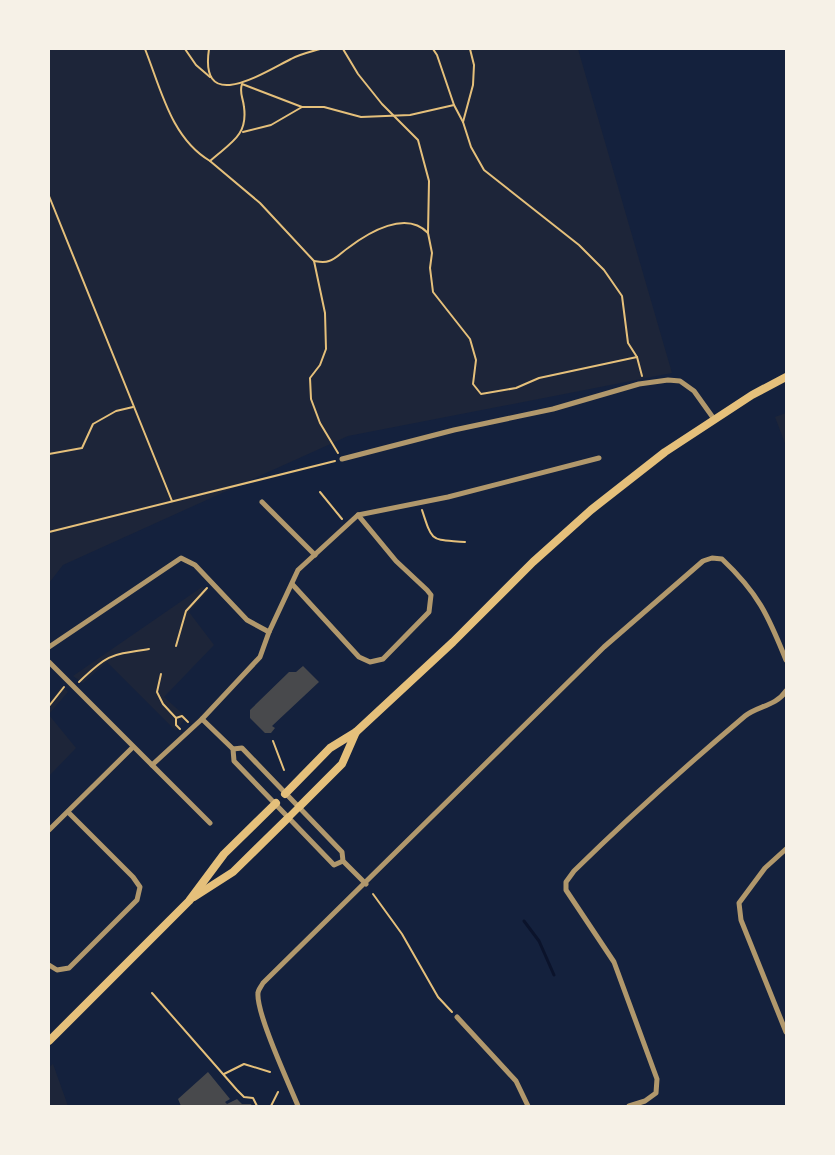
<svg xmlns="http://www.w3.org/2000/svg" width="835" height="1155" viewBox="0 0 835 1155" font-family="Lato,sans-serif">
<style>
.green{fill:#1d2539}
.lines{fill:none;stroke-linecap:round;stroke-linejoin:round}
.stream{stroke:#0b132b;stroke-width:3}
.building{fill:#48494c}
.path{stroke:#e5c07b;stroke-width:2}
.minor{stroke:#b1986c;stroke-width:5}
.secondary{stroke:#e5c07b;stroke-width:7}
.primary{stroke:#e5c07b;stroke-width:8}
</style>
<rect width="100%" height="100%" fill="#14213d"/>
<g class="green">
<path d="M49,49H578L672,373L348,436L63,565L49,583Z"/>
<path d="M786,413V446L775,417Z"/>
<path d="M202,587L208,591L189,612L214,645L164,697L186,717L176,731L107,662L83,683L73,676Z"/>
<path d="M62,686L68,692L49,714V703Z"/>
<path d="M49,715L76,748L49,776Z"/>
<path d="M53,1064L68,1106H49V1067Z"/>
</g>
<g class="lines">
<path class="stream" d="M524,921L539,941L554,975"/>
</g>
<g class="building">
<path d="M303,666L319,682L272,726L275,728L271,733H265L250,718V710L289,672H296Z"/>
<path d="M208,1072L230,1099L225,1102L227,1104L237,1099L242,1104H251L252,1106H181L178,1099Z"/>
</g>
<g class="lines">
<g class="path">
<path d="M145,49C161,89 171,138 210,161C230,143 248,136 244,107C243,97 239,93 242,84L302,107"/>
<path d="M185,49L196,65L210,77"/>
<path d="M209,49C199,115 263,73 291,59C300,54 310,52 320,49"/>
<path d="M343,49L358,74L382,104L418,140L429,181L428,233L432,253L430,268L433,292L470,339L476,360L473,384L481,394L516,388L539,378L637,357"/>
<path d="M470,49L474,65L473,85L463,122L471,147L484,170L579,245L604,270L622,296L628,343L637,357L642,376"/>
<path d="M454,105L463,122"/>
<path d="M243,132L271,125L302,107H324L361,117L410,115L454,105L437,55L433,49"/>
<path d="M210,161L260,203L314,261L325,313L326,349L320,365L310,378L311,399L320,423L338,453"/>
<path d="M49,196L172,501"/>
<path d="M314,261C320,262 324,263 329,261C336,259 342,252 348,248C369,232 406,210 428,233"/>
<path d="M49,454L82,448L93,424L116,411L133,407"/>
<path d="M320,492L342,519"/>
<path d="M422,510C433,544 431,539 465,542"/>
<path d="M49,532L335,461"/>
<path d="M176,646L186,611L207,588"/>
<path d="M161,674L157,692L163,704L176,718L182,716L188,722"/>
<path d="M79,682C108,654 110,655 149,649"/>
<path d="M49,706L64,687"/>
<path d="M176,718V725L180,729"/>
<path d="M273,741L284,770"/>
<path d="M373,894L402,934L438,997L452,1012"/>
<path d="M152,993L237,1090L244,1097L253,1098L257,1106"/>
<path d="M224,1074L244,1064L270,1072"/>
<path d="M271,1106L278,1092"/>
</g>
<g class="minor">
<path d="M342,459L454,430L553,409L639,384L668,380L680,381L694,391L714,419"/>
<path d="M262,502L315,555"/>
<path d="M292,584L359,657L370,662L383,659L429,612L431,595L427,590L396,561L358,515"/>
<path d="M49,647L181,558L195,565L247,620L269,632"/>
<path d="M49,662L210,823"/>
<path d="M202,719L233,749L234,761L334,865L343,861"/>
<path d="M233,749L242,748L342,852L343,861L366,884"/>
<path d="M152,765L202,719L260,657L269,632L298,570L358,515L448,497L599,458"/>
<path d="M49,830L133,747"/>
<path d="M786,849L765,868L739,903L741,920L786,1032"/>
<path d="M49,965L57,970L69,968L137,900L140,887L133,877L68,812"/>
<path d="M457,1017L516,1081L528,1106"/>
<path d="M298,1106C289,1084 256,1013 258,993C258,990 261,987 263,983L604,647L703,561L712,558L722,559C758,593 768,615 786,660"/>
<path d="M629,1106L645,1101L656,1093L657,1079L614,962L566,890V882L574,871C629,817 686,766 745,716C757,706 776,706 786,691"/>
</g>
<path class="secondary" d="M288,818L299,807"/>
<g class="primary">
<path d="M285,794L330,748L356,732L453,642L533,562L591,510L665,452L752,395L786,377"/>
<path d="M299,807L342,764L356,732"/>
<path d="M194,897L233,872L288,818"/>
<path d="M49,1041L189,901L224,854L276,803"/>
</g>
</g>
<rect width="835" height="1155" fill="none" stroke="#f6f1e7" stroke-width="100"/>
</svg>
